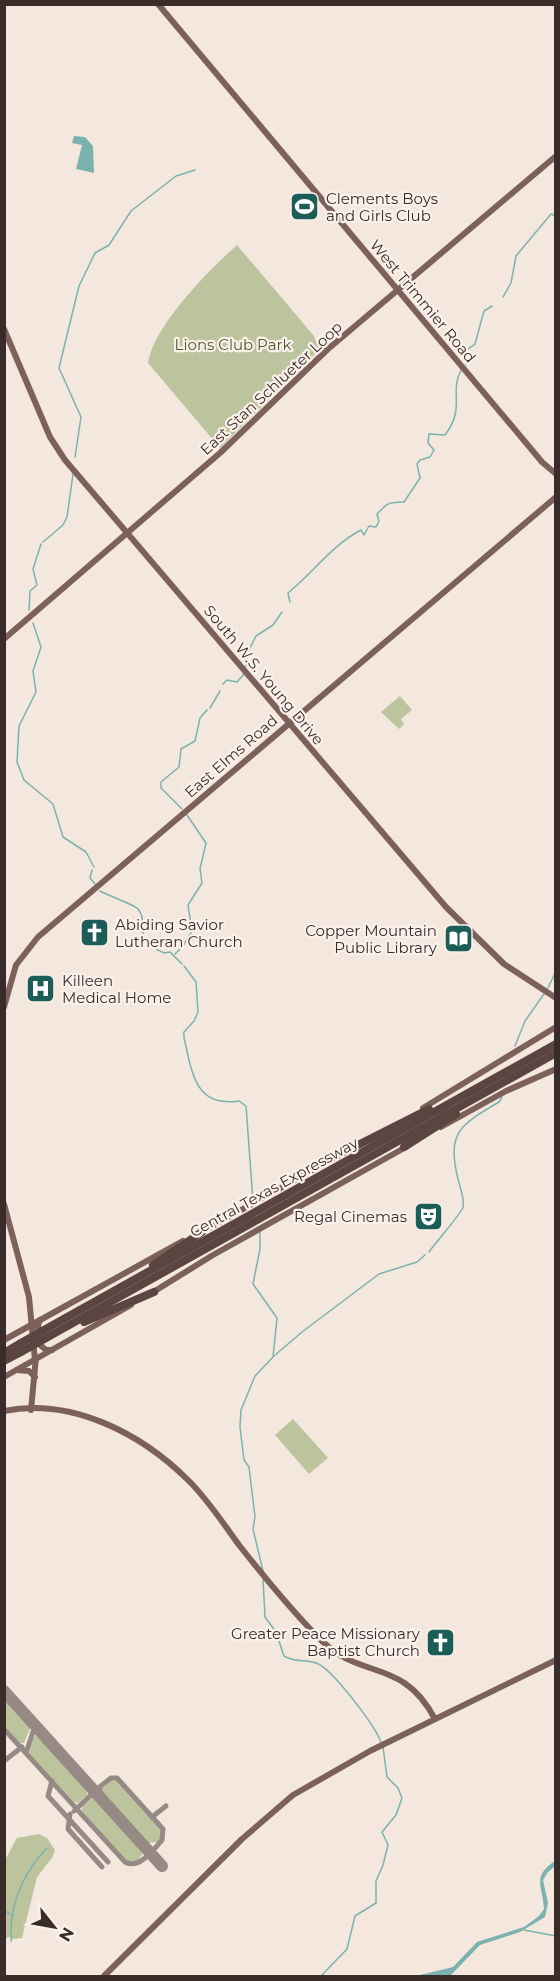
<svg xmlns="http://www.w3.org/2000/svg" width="560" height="1981" viewBox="0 0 560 1981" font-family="Montserrat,sans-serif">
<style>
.green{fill:#bcc49d}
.water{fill:#7cb2ad}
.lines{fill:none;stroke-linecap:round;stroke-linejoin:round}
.stream{stroke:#7cb2ad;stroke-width:1.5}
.taxiway{stroke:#978a84;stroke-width:5}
.runway{stroke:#978a84;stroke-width:12}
.major{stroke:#7c615a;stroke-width:6}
.highway{stroke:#5b4540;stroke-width:8}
.highway-bridge{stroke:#5b4540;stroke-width:8}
.labels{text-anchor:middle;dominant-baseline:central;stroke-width:4.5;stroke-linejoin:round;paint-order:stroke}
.poi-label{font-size:15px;fill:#3a2c29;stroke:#fbf1eb;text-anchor:start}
.street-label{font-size:15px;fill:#3a2c29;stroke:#fbf1eb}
.park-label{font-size:15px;fill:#4f592c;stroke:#fbf1eb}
</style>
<rect width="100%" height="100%" fill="#f4e7de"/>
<g class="green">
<path d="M237,245L314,336L319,350L220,448L148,363C153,326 209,270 237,245Z"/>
<path d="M400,696L412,710L401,719L404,724L399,729L381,712Z"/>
<path d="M293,1419L328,1458L309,1474L275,1435Z"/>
<path d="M5,1697L31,1726L24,1743H20L5,1726Z"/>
<path d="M37,1735L88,1789L87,1795L78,1803L74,1802L29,1753L34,1737Z"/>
<path d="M116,1780L161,1830L162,1836L158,1842L147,1843L102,1793L103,1788L111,1781Z"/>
<path d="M92,1798H96L141,1847L142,1855L137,1861H127L82,1811V1806Z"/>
<path d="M39,1834L47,1838L55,1850L52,1858L37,1877L22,1938L14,1939L9,1937L5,1939V1860L17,1838Z"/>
</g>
<g class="water">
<path d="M74,136L85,137L93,146L94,173L76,169L82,145L72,143Z"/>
<path d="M555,1861V1866L548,1872L543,1880L548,1903L545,1917L520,1932L480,1945L451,1975L416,1976L453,1967L477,1942L524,1927L539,1916L544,1909C543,1886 531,1877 555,1861Z"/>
</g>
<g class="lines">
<g class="stream">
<path d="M503,297L511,283L516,256L551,214L556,216"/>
<path d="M466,365L467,350L475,344L484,311L492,306"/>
<path d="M75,457L81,417L59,368L79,286L95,253L109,245L131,211L176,176L195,170"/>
<path d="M43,542L63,525L67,517L73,474"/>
<path d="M290,602L288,593C313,573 332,545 361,530L364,535L369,526L376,527L379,521L377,514C389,501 389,503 404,502L420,478L417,464L420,460L430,457L434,450L428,443L429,434L445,435C466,407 449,393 461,370"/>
<path d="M29,610L30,591L37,585L33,569L41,544"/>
<path d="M33,623L41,647L33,671L36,692L19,726L17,762L24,780L53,804L63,837L86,852L94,867"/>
<path d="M246,666L249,650L256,636L273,625L282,612"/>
<path d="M223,684L227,680L237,682L244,674"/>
<path d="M210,708L220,691"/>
<path d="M182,809L161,788V782L179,767L181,749L195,741L200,718L207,710"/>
<path d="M92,870L90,878L95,884"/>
<path d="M100,891C109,896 133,904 138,909C150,922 129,938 164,953L170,952L182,964"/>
<path d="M183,946L192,931L188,905L202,883L200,869L206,843L187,815"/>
<path d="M175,954L180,949"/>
<path d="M184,966L196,982L198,1012L194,1021L184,1032C183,1040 186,1044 187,1051C193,1082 202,1107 239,1101L246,1106L253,1201"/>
<path d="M548,988L556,971"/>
<path d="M515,1046L525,1021L544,994"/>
<path d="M260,1232V1249L253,1284L277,1318L273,1357L255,1376L241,1410L240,1427L244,1460L249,1467L255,1517L253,1529L263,1571"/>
<path d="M429,1252C435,1243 462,1213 463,1207C465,1199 460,1188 458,1179C446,1131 462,1124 499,1102L502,1097"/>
<path d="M274,1356L302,1332L379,1274L417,1262L425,1255"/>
<path d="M263,1579L265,1617L276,1632L284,1656C295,1663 304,1659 316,1663C332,1668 375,1726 381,1742"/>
<path d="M4,1910L13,1916"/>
<path d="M524,1930L556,1936"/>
<path d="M11,1941C13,1935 10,1932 11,1927C13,1896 26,1870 47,1848"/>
<path d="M321,1976L347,1949L355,1916L376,1903V1881L383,1865L388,1845L382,1832L396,1815L402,1798L398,1788L387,1777L383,1747"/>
</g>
<g class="taxiway">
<path d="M4,1729L125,1862C139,1870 153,1850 162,1840L163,1829L117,1778H111L97,1789L88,1783"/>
<path d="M33,1733L38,1731L43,1734"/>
<path d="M26,1753L34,1729L32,1721"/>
<path d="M4,1761L22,1747"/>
<path d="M52,1781L48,1796L108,1862"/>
<path d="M91,1795L100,1797V1788"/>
<path d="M74,1811L91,1795L90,1787"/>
<path d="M70,1814L68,1829L102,1867"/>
<path d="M152,1817L166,1806"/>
</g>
<path class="runway" d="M4,1691L162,1866"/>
<g class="major">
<path d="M158,4L542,462L556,474"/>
<path d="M4,329L50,437L65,460L446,907L504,964L556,998"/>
<path d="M4,639L220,453L328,349L556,156"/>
<path d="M4,1007L16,965L38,937L556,497"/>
<path d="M423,1108L556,1027"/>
<path d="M441,1127L506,1091L556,1069"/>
<path d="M4,1204L29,1297L35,1360"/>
<path d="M200,1233L349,1150"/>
<path d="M150,1294L213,1255L406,1147"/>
<path d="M40,1320L38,1325L39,1344L46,1350H52"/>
<path d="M4,1340L183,1241"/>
<path d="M17,1370L29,1371L35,1377"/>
<path d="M4,1377L131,1305"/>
<path d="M31,1410L36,1357"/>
<path d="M4,1411C72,1397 142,1434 189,1481C208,1500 223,1523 239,1545C265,1578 293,1613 323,1642C362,1680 403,1658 435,1719"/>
<path d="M104,1976L242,1839L293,1795L370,1751L556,1660"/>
</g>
<g class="highway">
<path d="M404,1147L456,1114"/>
<path d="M346,1151L429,1109"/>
<path d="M153,1265L202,1232"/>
<path d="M84,1322L154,1292"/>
<path d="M44,1330L556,1044"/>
<path d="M46,1338L556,1053"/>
<path d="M4,1353L21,1343"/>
<path d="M4,1361L21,1352"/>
</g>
<g class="highway-bridge">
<path d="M21,1343L44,1330"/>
<path d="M21,1352L46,1338"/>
</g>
</g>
<defs>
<symbol id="stadium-square" viewBox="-11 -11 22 22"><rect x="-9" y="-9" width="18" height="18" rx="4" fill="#1d5d58" stroke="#fbf1eb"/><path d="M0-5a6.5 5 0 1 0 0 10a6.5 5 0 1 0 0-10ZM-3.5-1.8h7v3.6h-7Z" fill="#fff"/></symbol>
<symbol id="church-square" viewBox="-11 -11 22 22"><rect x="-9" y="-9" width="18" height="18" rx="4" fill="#1d5d58" stroke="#fbf1eb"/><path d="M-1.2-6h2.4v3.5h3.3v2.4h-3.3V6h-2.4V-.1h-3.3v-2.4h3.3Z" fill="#fff"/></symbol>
<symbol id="library-square" viewBox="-11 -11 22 22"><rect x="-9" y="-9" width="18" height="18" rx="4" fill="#1d5d58" stroke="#fbf1eb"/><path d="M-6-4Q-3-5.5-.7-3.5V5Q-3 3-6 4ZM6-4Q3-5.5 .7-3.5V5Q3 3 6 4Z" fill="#fff"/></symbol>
<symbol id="hospital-square" viewBox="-11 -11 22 22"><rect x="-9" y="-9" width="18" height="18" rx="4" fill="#1d5d58" stroke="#fbf1eb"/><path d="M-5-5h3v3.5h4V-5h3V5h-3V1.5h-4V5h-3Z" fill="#fff"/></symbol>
<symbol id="theatre-square" viewBox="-11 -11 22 22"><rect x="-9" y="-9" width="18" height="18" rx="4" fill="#1d5d58" stroke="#fbf1eb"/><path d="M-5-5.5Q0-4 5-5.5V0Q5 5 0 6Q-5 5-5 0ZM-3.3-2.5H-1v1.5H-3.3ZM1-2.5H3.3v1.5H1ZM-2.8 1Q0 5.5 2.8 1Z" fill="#fff"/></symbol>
</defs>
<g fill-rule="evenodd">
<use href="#stadium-square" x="288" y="190" width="33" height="33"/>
<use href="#church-square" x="78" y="916" width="33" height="33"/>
<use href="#library-square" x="442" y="922" width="33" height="33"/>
<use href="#hospital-square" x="24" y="972" width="33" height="33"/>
<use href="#theatre-square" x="412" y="1200" width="33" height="33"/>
<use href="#church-square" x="424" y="1626" width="33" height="33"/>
</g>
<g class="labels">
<g class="poi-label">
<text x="326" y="198">Clements Boys<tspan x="326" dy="17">and Girls Club</tspan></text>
<text x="115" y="924">Abiding Savior<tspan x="115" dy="17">Lutheran Church</tspan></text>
<text x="437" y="930" text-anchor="end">Copper Mountain<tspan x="437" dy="17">Public Library</tspan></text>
<text x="62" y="980">Killeen<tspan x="62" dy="17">Medical Home</tspan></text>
<text x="407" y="1216" text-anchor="end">Regal Cinemas</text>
<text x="420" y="1633" text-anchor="end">Greater Peace Missionary<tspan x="420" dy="17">Baptist Church</tspan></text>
</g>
<g class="street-label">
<text transform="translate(423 301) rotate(50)">West Trimmier Road</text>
<text transform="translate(271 388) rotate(-43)">East Stan Schlueter Loop</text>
<text transform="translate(264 675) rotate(50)">South W.S. Young Drive</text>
<text transform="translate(231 756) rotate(-41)">East Elms Road</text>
<text transform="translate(274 1187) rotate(-29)">Central Texas Expressway</text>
</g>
<g class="park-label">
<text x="233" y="344">Lions Club Park</text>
</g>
</g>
<rect width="560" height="1981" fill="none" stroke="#3a2c29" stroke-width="12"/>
<g transform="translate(54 1927) rotate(121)" stroke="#fbf1eb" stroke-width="4.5" paint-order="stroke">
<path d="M0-4.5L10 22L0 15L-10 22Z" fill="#3a2c29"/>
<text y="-9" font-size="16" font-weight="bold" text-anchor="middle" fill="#3a2c29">N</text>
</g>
</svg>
